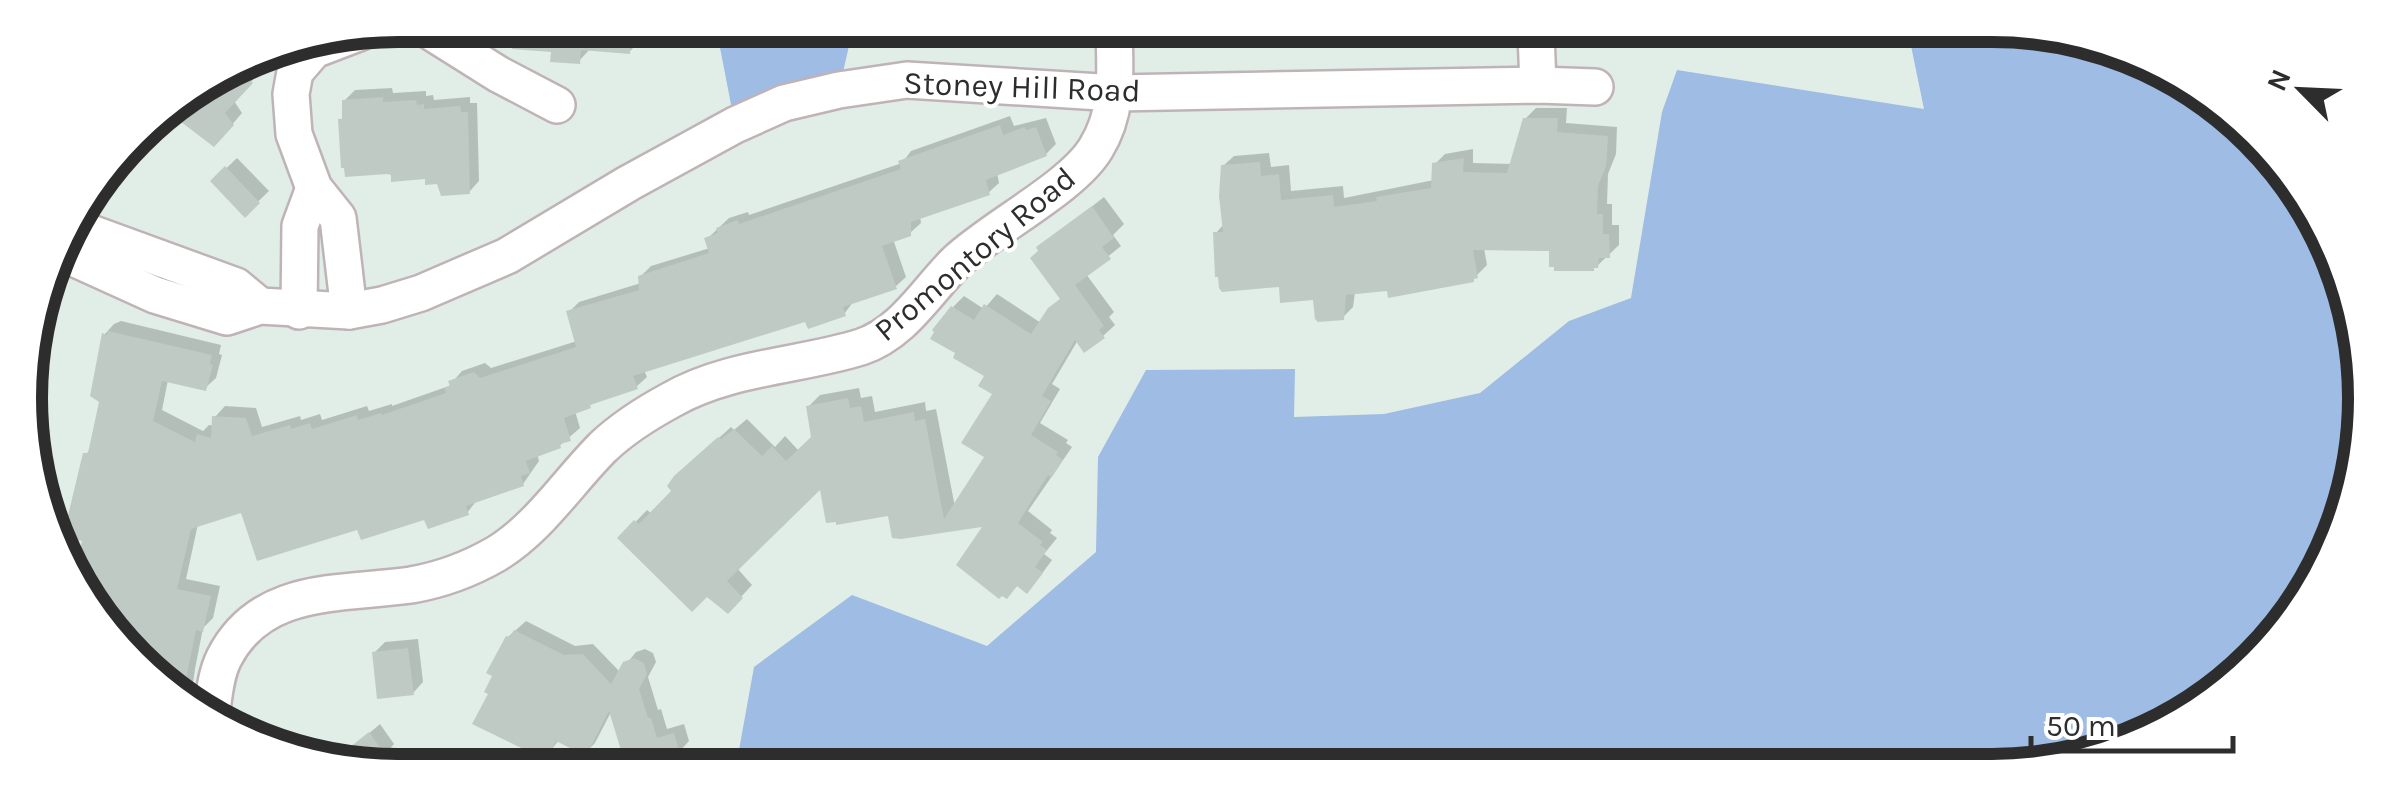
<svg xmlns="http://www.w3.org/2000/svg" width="2391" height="796" viewBox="0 0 2391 796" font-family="Karla,sans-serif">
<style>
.green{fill:#9ebce4}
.shadow{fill:#0003}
.building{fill:#bfcac4}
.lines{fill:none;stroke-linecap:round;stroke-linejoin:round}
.minor-casing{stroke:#c0b3b7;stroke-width:40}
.minor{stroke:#fff;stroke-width:35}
.labels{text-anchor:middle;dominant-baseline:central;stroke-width:8;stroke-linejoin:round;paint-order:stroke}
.street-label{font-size:32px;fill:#2d2d2d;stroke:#fff}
.rim{fill:none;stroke:#2d2d2d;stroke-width:12}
</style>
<rect width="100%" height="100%" fill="#e0eee7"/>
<g class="green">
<path d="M716,27L853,28L839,90L735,125Z"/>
<path d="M1909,36L2089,38L2220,102L2316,211L2363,349L2353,494L2316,585L2238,679L2136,742L2041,768L737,761L754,667L852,595L987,646L1096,552L1098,457L1146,370L1295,369L1294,417L1384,414L1480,393L1569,321L1631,298L1662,112L1677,70L1924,109Z"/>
</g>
<g class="shadow">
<path d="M516,26L683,27V35L672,45L639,42L629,52L590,49L579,61L554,49L514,46Z"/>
<path d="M264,52L253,64L261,71L234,101L242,113L224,134L172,105L256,53Z"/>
<path d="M392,88L393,93L426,91V96L433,95L434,100L470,97V103H477L479,181L469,192L428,177L394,172L340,120L345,116L344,101L355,90Z"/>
<path d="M1536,108H1567L1566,123L1617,127L1616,154L1608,174L1607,204H1612V225H1619V245L1597,266L1552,249L1484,248L1487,265L1473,279L1355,292L1353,307L1343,317L1316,297L1281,284L1216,233L1224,224L1223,166L1234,156L1269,153L1271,167L1289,165L1291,191L1343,186L1344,198L1434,180L1435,164L1445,154L1473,149V163L1513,164L1525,119Z"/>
<path d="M1010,116L1014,126L1046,118L1056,144L1046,154L997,173L999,183L988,193L920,216L921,223L910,233L893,239L906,277L895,287L854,301L844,314L807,319L644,370L647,377L636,387L575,411L580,428L559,446L537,454L539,461L523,484L477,500L467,513L359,526L243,510L198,524L186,579L220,586L213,618L203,628L195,669L190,704L200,707L199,712L190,708L88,606L86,454L92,448L102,401L104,335L114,324L121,321L221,345L219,354L222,355L216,378L205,388L168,380L162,410L203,431L209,425L214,426L215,417L225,406L256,408L262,427L300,416L301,420L320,414L322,420L367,406L369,411L392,404V406L449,386L462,371L485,363L491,368L577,341L569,312L579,302L641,283V276L651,266L710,248L707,239L729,218L748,212L749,215L902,163L911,151Z"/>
<path d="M237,158L269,191L245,214L213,181Z"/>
<path d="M1104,197L1124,224L1113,235L1121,246L1086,274L1114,312L1109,317L1115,325L1103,336L1078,340L1052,384L1060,389L1040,423L1068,440L1066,443L1072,447L1028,511L1052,530L1050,533L1057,538L1044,554L1052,560L1038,579L1019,584L1007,596L988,523L901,537L890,513L822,485L737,568L752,585L728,611L620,538L647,510L652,514L675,491L689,465L731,427L734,430L747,419L775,447L785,436L799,451L814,437L808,407L820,395L859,388L861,398L872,396L875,412L925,402L926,411L936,409L955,507L988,456L996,393L953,307L964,296L984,309L997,294L1041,323L1062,298L1039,248Z"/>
<path d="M526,621L575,646L593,644L620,672L636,652L645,649L653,653L656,662L648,677L658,710L661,709L667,729L684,724L689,741L679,752L651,760H626L611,712L595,743L585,753L559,740L544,759L491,693L508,637Z"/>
<path d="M418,639L423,682L413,693L374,653L385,642Z"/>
<path d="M380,724L394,744L388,751L394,759H339Z"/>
</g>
<g class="building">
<path d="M513,26L632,27L630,54L581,50L580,64L550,62L551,52L512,49Z"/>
<path d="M234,67L253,83L225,113L234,125L214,147L168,112L178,101Z"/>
<path d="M383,97V102L416,100L417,105L424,104V109L460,106L461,112H468L470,194L441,196L437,184L425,185V179L391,182V175L387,174L345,177L344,168H341L338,119H342V100Z"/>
<path d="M1523,118H1558L1557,132L1608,136L1606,166L1598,186L1597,214H1603V234H1609L1610,258H1599L1598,268H1594V271H1554V267H1549V251L1473,250L1478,278L1474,279V282L1388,298L1387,291L1346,295L1344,320L1318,322L1315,319L1313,300L1280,303L1279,287L1222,292L1219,288L1218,277H1215L1213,232H1223L1219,196L1221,165L1260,162L1261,176L1279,174L1281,200L1333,195L1334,207L1377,201L1376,197L1431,188L1432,163L1464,158L1463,172L1507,173Z"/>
<path d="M1000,125L1003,135L1025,127L1026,130L1036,127L1047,156L986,180L990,195L911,222V236L882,246L897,289L843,307L846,316L808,329L805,322L633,376L638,389L590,405L591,408L564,418L571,441L560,444L561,448L526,461L530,473L521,476L524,486L466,506L469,515L428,529L424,520L361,540L357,530L257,561L241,513L191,529L177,589L211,596L203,632L196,630L182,699L88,606L74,575L82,541L68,538L70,530L65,528L83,453H88L99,402L90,396L102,333L107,335L108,331L212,355L210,364L213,365L206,391L162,381L153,421L195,442L197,434L211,438L212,416L246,418L252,436L290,425L291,429L310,423L312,429L357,415L358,420L381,413L382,415L446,393L444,388L450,386L448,381L474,372L480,378L576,347L566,311L639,290L638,276L709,253L704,238L718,233L716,228L738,220L739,224L901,169L898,161Z"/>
<path d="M225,166L260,203L245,218L210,181Z"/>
<path d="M1092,206L1114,238L1102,247L1111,259L1075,285L1104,326L1099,330L1105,338L1084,353L1075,340L1042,396L1051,401L1031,435L1058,452L1056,455L1063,460L1052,477L1048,475L1018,523L1043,542L1040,545L1047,550L1035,567L1043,573L1027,594L1017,586L1007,599L1002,596L999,599L956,565L982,527L901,539L892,538L888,516L836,525V522L826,523L820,490L727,581L743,598L728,614L707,597L692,612L617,538L634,520L639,524L671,491L667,486L674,476L718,437L721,439L734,429L762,456L772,446L786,461L811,437L806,406L848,398L850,408L861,406L864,422L914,412L915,421L925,419L944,519L984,457L961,443L992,394L978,386L984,376L953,358L955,353L930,339L934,332L932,330L951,306L974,320L984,304L1031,334L1048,308L1060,299L1030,258L1038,251L1036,247Z"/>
<path d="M514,630L564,655L583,654L611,684L623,662L634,658L644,663L647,674L639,689L648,718H651L657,738L674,733L680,754L659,760H624L609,711L586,756L556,741L546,760L472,724L488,694L484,692L492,676L486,673L506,636L510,637Z"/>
<path d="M408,648L414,695L377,699L372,652Z"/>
<path d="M369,732L388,759H335Z"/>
</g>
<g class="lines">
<defs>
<g id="minor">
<path d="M420,25L498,74L557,105"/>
<path d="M1536,33L1538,85"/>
<path d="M69,225L236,286L260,306"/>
<path d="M58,251L155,295L227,317L260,306L349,311L382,305L421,293L507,256L629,183L735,125L784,103L839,90L907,80L1116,93L1538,85L1595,87"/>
<path d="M299,311L300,226L314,188"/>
<path d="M349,311L338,218L314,188L294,134L291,94L295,72L314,50L361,32"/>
<path d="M211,717C214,698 215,676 224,658C261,585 341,595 411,585C440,580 470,569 496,554C539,528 568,482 603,447C623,428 647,413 671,400C728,367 800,366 861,347C903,333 926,292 956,262C993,227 1072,188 1096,148C1119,111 1115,72 1114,30"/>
</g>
</defs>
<use href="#minor" class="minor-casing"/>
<use href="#minor" class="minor"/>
</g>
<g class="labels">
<g class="street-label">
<text transform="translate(1022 87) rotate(2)">Stoney Hill Road</text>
<text transform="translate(975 254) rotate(-40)">Promontory Road</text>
</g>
</g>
<path d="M0 0H2391V796H0ZM398 42H1992A356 356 0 0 1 2348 398V398A356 356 0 0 1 1992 754H398A356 356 0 0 1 42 398V398A356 356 0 0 1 398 42Z" fill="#fff" fill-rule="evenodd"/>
<path class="rim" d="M398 42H1992A356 356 0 0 1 2348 398V398A356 356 0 0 1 1992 754H398A356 356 0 0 1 42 398V398A356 356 0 0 1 398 42Z"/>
<g transform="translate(2301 90) rotate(294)" stroke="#ffffff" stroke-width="8" paint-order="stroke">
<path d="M0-8L18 38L0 25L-18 38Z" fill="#2d2d2d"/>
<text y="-15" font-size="28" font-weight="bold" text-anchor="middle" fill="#2d2d2d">N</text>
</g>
<path d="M2031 736v15h202v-15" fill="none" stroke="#2d2d2d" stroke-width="5"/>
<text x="2046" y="736" font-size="30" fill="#2d2d2d" stroke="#ffffff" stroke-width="8" paint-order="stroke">50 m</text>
</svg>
